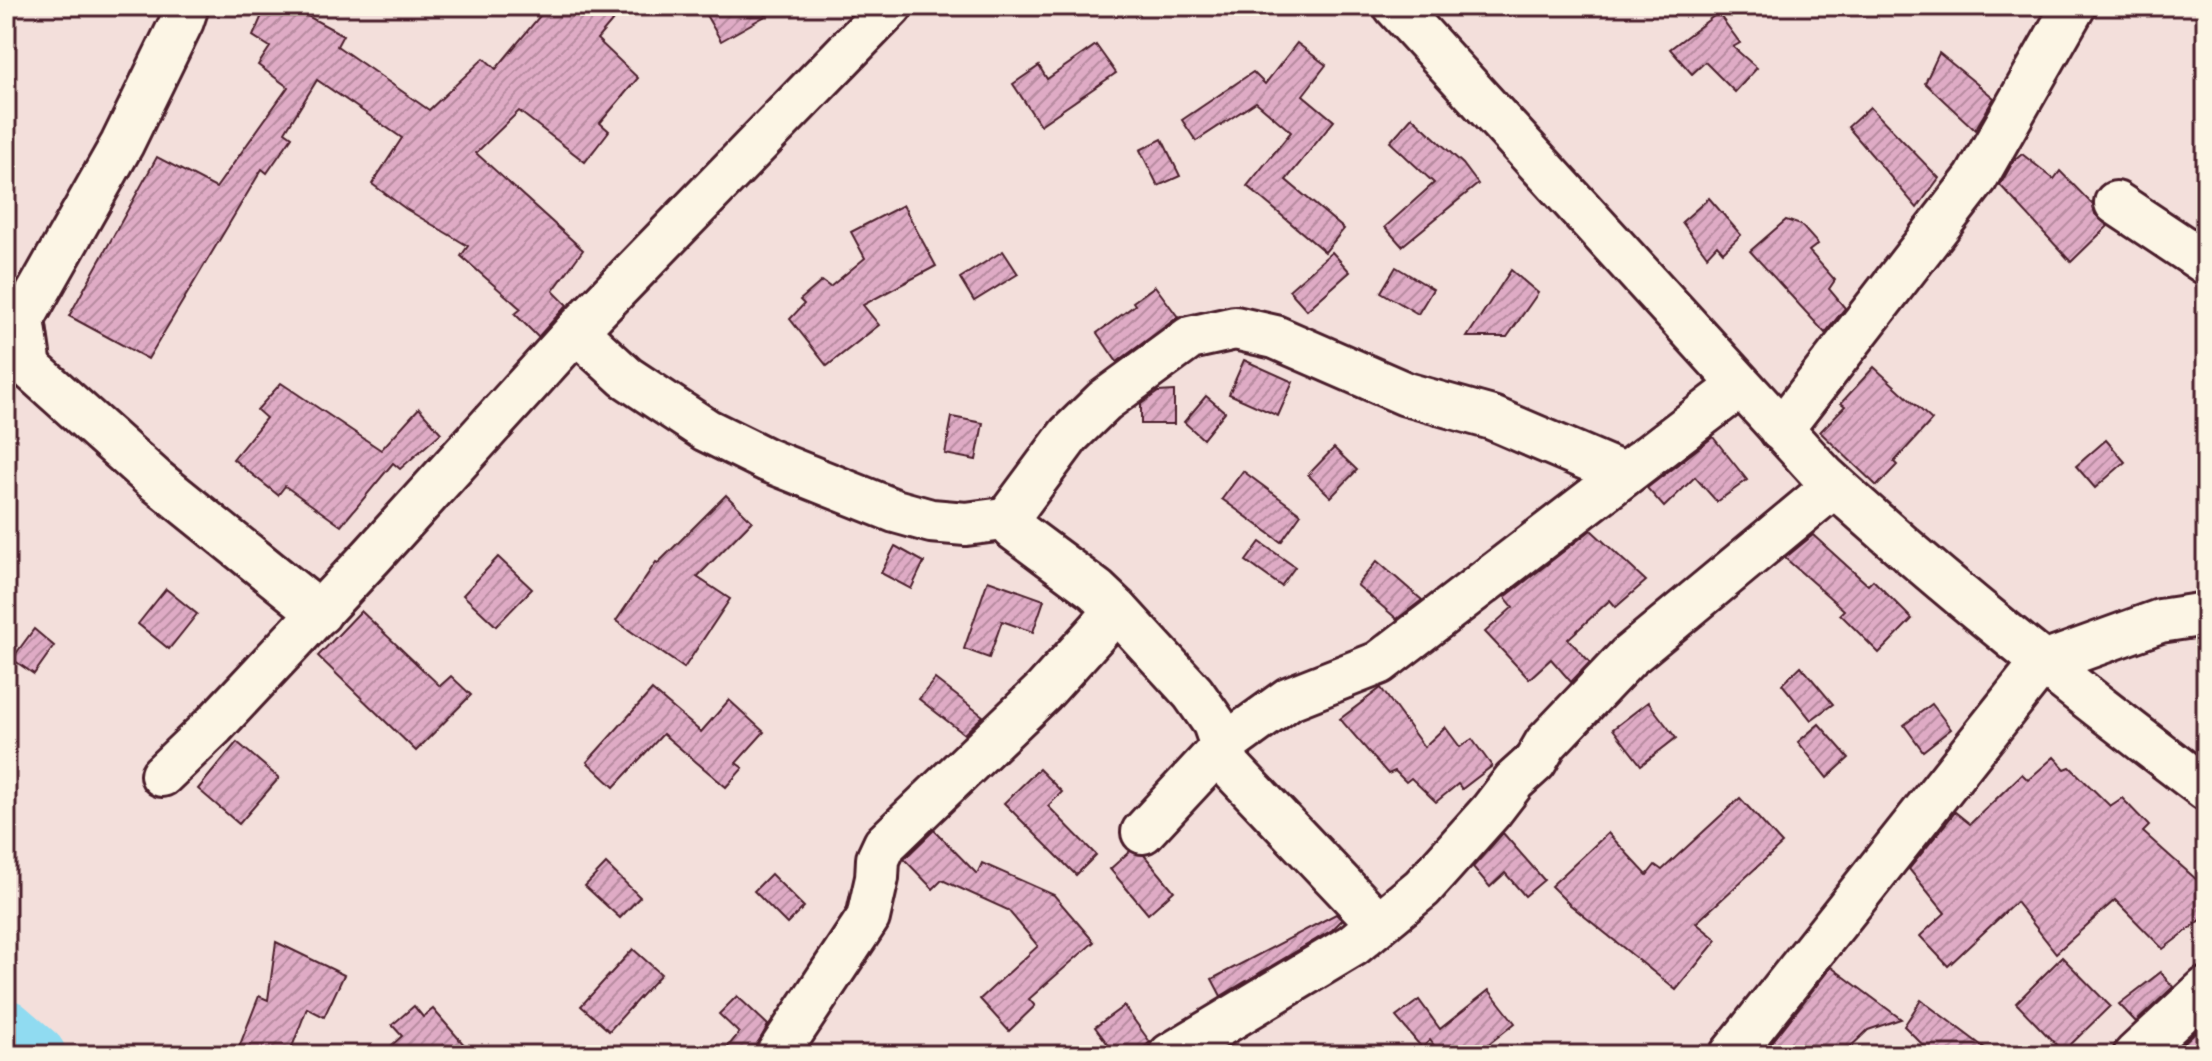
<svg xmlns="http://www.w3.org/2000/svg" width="2212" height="1061" viewBox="0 0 2212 1061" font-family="'Comic Neue',sans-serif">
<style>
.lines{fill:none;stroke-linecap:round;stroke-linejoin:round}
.river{stroke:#90dbf1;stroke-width:58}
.building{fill:url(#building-hatch);stroke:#4a1f2b;stroke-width:2}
.minor-casing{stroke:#4a1f2b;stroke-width:48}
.minor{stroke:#fcf5e5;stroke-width:42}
</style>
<defs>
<pattern id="building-hatch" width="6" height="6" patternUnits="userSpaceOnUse" patternTransform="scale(2)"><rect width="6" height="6" fill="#dfabc5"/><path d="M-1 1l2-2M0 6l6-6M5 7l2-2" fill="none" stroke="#b78ba0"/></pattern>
</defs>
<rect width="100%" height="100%" fill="#f3dfdb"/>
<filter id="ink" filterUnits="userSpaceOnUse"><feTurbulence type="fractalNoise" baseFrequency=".0125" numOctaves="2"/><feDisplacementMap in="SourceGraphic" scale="16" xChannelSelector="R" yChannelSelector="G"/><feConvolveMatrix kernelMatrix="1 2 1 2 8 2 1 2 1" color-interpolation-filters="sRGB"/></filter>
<g filter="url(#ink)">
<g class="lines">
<path class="river" d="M6,1028L37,1055"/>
</g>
<g class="building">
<path d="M266,6H289L343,35L337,46L429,110L484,58L496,69L548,6H625L597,39L638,78L600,123L609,131L585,162L519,111L476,153L583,250L553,291L567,305L538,337L515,314L521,309L461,256L468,246L406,209L372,184L402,138L317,80L285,132L292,137L267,173L262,169L148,359L69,316L157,157L216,188L288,87L258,65L270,47L253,36Z"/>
<path d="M718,6H783L721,41L706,15Z"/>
<path d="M1718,13L1740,43L1733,47L1757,68L1735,92L1705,62L1692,74L1670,49Z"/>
<path d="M1297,43L1326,65L1303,95L1334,121L1286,180L1344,229L1325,252L1247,186L1291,132L1256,102L1196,141L1182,120L1253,72L1265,84Z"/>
<path d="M1096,45L1116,73L1040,125L1013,84L1039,66L1047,79Z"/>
<path d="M1939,53L1994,98L1975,130L1925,83Z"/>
<path d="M1870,107L1939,178L1917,208L1848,127Z"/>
<path d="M1412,117L1463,164L1478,184L1402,246L1385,227L1434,183L1390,142Z"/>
<path d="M1162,139L1180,176L1158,186L1140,150Z"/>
<path d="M2022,154L2054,179L2060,171L2093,205L2095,214L2108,226L2071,262L2000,185L2013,162Z"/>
<path d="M1709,198L1741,235L1723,252L1717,245L1707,256L1682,222Z"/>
<path d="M903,205L936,266L863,305L879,325L827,366L790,319L804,304L800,300L822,281L830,287L865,258L851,232Z"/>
<path d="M1786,220L1801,225L1818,244L1809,251L1835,280L1829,289L1845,308L1825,333L1750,251Z"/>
<path d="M1003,251L1018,274L974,301L960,278Z"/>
<path d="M1332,252L1350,272L1307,310L1289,290Z"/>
<path d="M1396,267L1433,289L1418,314L1381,292Z"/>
<path d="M1511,270L1538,293L1507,337H1467Z"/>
<path d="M1155,286L1178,317L1117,362L1097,333L1135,305L1133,302Z"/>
<path d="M1244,360L1293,382L1278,416L1229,394Z"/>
<path d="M1874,367L1932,420L1894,462L1897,465L1877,486L1820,432L1845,406L1841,403Z"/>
<path d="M281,383L381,450L419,408L441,433L400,469L393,463L341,526L285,486L278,495L233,459L266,418L257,410Z"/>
<path d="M1174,391V424H1141V404L1158,392Z"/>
<path d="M1206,396L1225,412L1203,439L1184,422Z"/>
<path d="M952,417L983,423L976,460L945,454Z"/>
<path d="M1713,437L1747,480L1717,502L1695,477L1664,507L1647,488Z"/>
<path d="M2106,440L2125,462L2095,488L2076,466Z"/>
<path d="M1334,448L1357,470L1331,497L1308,475Z"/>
<path d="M1243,471L1301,514L1281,542L1222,499Z"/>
<path d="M726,495L752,521L697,577L730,599L684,668L616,621L656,562L658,563Z"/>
<path d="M1591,530L1646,581L1616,607L1610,600L1568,639L1590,662L1571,682L1551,659L1529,679L1485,632L1513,607L1505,597Z"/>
<path d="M1813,535L1868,585L1873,580L1912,619L1879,653L1840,614L1844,610L1785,558Z"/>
<path d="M1260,542L1295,567L1281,586L1246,561Z"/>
<path d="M895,546L924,562L911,589L881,573Z"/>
<path d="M498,557L532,589L496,626L463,595Z"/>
<path d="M1377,561L1422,600L1397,619L1357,585Z"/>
<path d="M988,580L1044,600L1033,632L1002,621L989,658L964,649Z"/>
<path d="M166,589L197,614L169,649L138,624Z"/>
<path d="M361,611L440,686L451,676L471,695L416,751L318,656Z"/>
<path d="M34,629L54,646L34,674L12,659Z"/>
<path d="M1801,666L1833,704L1811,720L1782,684Z"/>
<path d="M935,679L983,716L964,734L919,699Z"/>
<path d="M1381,688L1424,747L1445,727L1460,747L1472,739L1492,766L1462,789L1458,784L1436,802L1411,778L1406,782L1395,771L1388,774L1340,719Z"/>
<path d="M652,690L701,732L729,700L764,732L736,763L743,768L726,787L663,734L614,787L587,762Z"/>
<path d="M1648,702L1676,738L1641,765L1613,729Z"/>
<path d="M1932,704L1951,729L1923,751L1904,725Z"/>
<path d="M1819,724L1849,758L1827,778L1798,742Z"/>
<path d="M237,742L279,778L239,824L198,789Z"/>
<path d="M2054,757L2065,769L2070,767L2110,806L2122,798L2149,826L2143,832L2206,888V916L2163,949L2115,900L2056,953L2016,902L1948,966L1920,936L1945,913L1909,869L1955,812L1970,824L2022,774L2028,780Z"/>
<path d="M1039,769L1062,792L1048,806L1096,855L1076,875L1004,803Z"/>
<path d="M1740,798L1782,844L1696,923L1717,940L1676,990L1569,904L1551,886L1608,833L1647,875L1655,865L1662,870Z"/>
<path d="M934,830L977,874L982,863L1054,895L1094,942L1029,999L1035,1006L1009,1031L980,999L1038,946L1008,910L942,880L933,889L904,859Z"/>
<path d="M1503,833L1544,880L1525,896L1505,873L1490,887L1473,867Z"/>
<path d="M1130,851L1144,855L1174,891L1148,914L1110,869Z"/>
<path d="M606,864L640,897L620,918L585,886Z"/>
<path d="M771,874L804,907L787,924L754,891Z"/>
<path d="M1336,914L1342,920L1332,930L1221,996L1212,979Z"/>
<path d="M276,942L344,975L324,1017L307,1008L289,1055H236L259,996L268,1000Z"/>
<path d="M633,949L661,974L609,1031L581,1006Z"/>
<path d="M2062,957L2110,1006L2063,1052L2016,1003Z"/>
<path d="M1831,967L1901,1019L1868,1030L1842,1055H1762Z"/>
<path d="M2161,972L2173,987L2136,1022L2119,1004Z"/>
<path d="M1489,990L1515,1023L1475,1055H1441L1430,1040L1422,1048L1396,1017L1419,1000L1440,1029Z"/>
<path d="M737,996L768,1025L752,1055H721L739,1033L719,1014Z"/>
<path d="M1921,1000L1994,1055H1933L1904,1026Z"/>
<path d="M414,1006L423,1017L433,1009L473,1055H381L402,1036L392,1025Z"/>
<path d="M1124,1006L1150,1042L1135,1055H1116L1095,1027Z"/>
<path d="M2206,1022V1055H2173L2175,1051Z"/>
</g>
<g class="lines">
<defs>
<g id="minor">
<path d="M1395,6L1824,476C1947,589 2073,688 2206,789"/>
<path d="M2116,203L2206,263"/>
<path d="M576,331L626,377L706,430L767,460L895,511L931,521L966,524L1011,518"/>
<path d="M6,357L30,368L154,479L320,613"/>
<path d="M30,368L23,319L122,144L182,21L187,6"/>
<path d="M1781,430L1976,178L2074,6"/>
<path d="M162,775L214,725L372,556L576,331L891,6"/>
<path d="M1143,832L1222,747L1290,698L1379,663L1740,386"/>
<path d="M1378,923L1229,766L1214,723L1193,693L1117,610L1096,590L1014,529L1011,518L1012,512L1069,435L1104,401L1190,338L1235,328L1275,337L1406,394L1492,418L1623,474"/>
<path d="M777,1055L868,918L877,878L878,859L885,844L1043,692L1117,610"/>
<path d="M1170,1055L1353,945L1422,888L1491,811L1514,781L1535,762L1546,743L1628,657L1834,486"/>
<path d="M1731,1055L2041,664L2160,621L2206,614"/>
<path d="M2135,1055L2206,989"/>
</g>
</defs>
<use href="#minor" class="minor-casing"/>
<use href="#minor" class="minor"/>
</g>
</g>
<rect width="2212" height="1061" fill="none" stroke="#fcf5e5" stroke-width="32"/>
<rect x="16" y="16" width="2180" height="1029" fill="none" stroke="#4a1f2b" stroke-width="3" filter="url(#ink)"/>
</svg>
